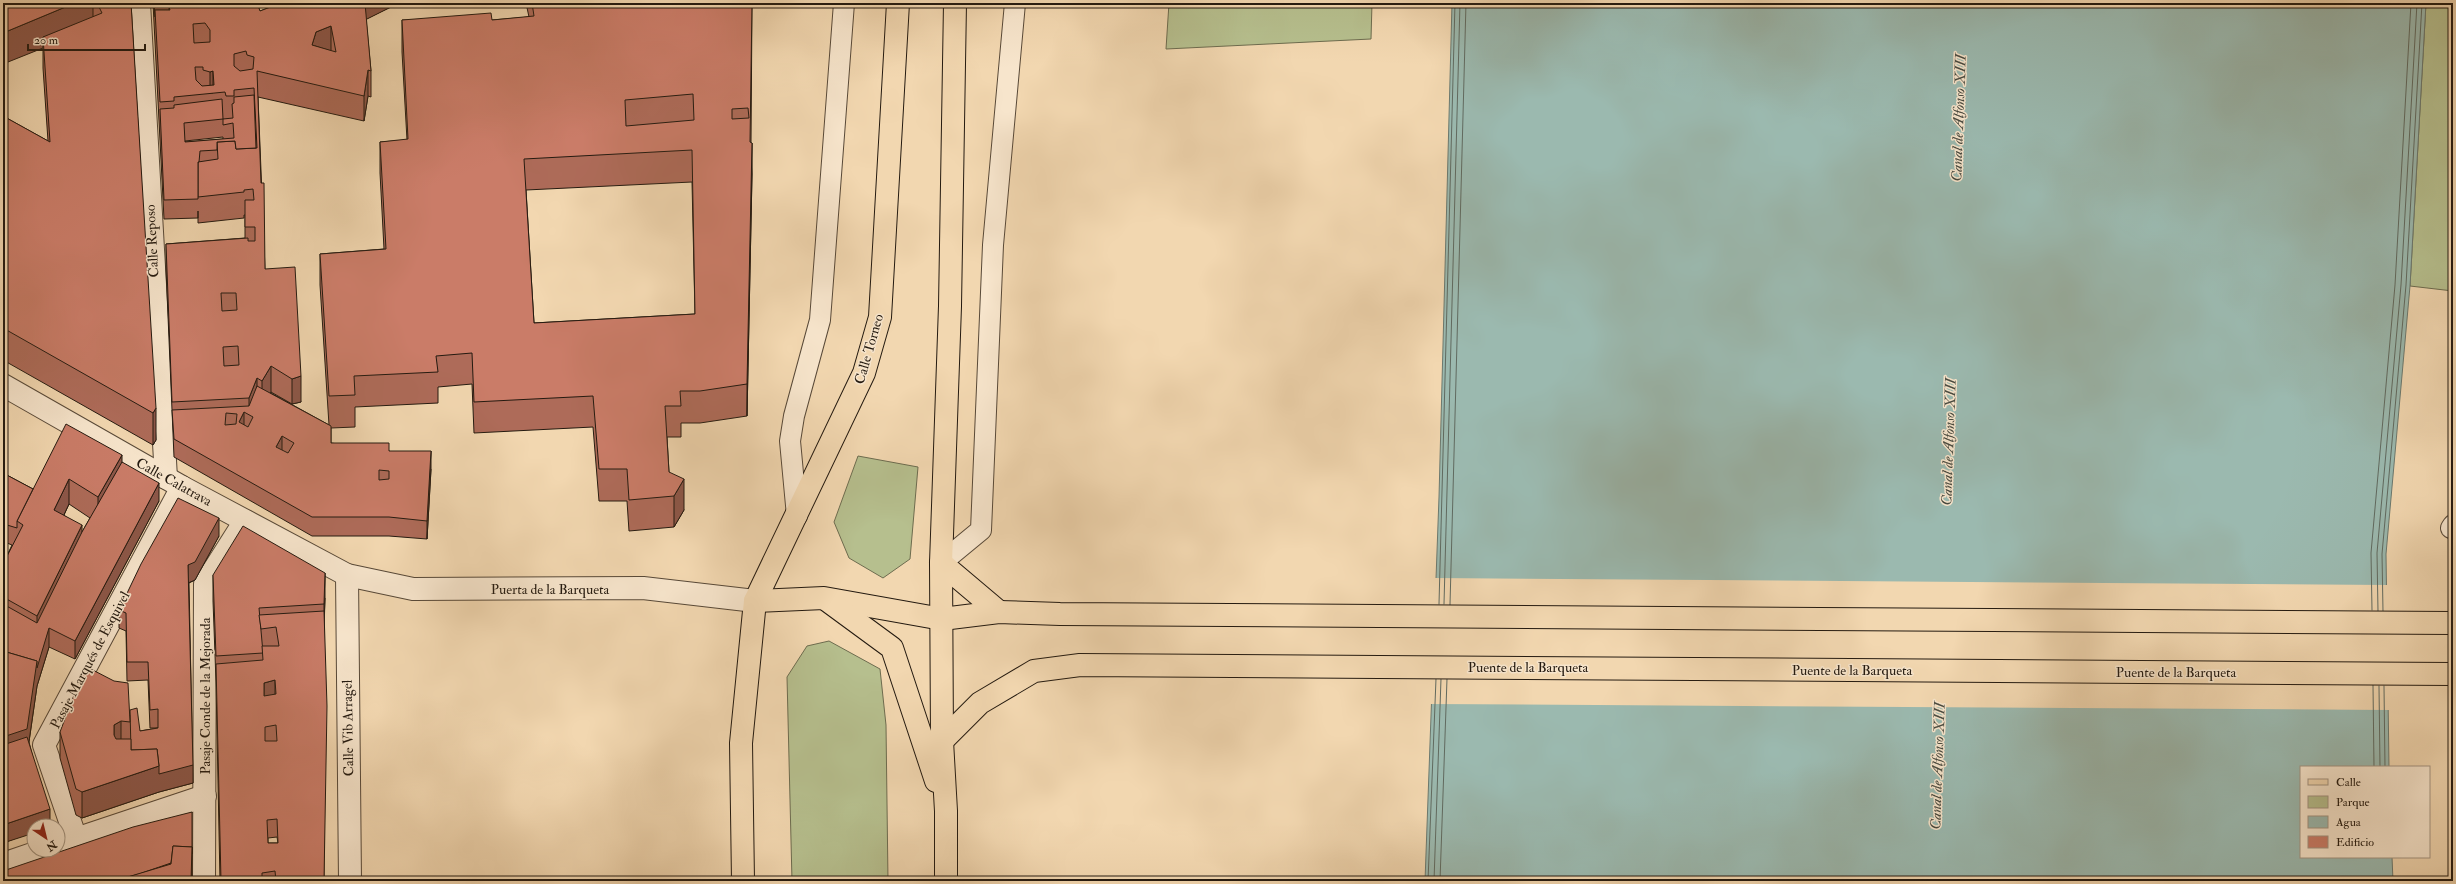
<svg xmlns="http://www.w3.org/2000/svg" width="2456" height="884" viewBox="0 0 2456 884" font-family="'IM FELL Double Pica',serif">
<style>
.green{fill:#b6bf8e;stroke:#6d6c4f}
.water{fill:#9bb9af;stroke:#6b796f}
.pier{fill:#f2d7b0}
.lines{fill:none;stroke-linecap:round;stroke-linejoin:round}
.shore{stroke:#606a60;stroke-width:1}
.lane-casing{stroke:#584938;stroke-width:22}
.street-casing{stroke:#584938;stroke-width:24}
.primary-casing{stroke:#241a10;stroke-width:24}
.lane{stroke:#f7e5cc;stroke-width:20}
.street{stroke:#f7e5cc;stroke-width:22}
.primary{stroke:#f2d7b0;stroke-width:22}
.wall{fill:#ae6b59;stroke:#241a10;fill-rule:evenodd}
.shaded-wall{fill:#8d5749;stroke:#241a10}
.building{fill:#ca7c68;stroke:#241a10;fill-rule:evenodd}
.labels{text-anchor:middle;dominant-baseline:central;stroke-width:3;stroke-linejoin:round;paint-order:stroke}
.street-label{font-size:14px;fill:#241a10;stroke:#f7e5cc}
.water-label{font-size:15px;font-style:italic;fill:#484a40;stroke:#f7e5cc}
</style>
<rect width="100%" height="100%" fill="#f2d7b0"/>
<filter id="stains"><feTurbulence type="fractalNoise" baseFrequency=".005" numOctaves="4"/><feColorMatrix values="0 0 0 0 .2 0 0 0 0 .09 0 0 0 0 .02 0 0 0 .5 -.17"/></filter>
<radialGradient id="worn" r=".72"><stop offset=".6" stop-color="#630" stop-opacity="0"/><stop offset="1" stop-color="#630" stop-opacity=".3"/></radialGradient>
<g class="green">
<path d="M1169,3H1372L1371,39L1166,49Z"/>
<path d="M2426,3H2453V291L2410,286Z"/>
<path d="M858,456L918,467L910,559L883,578L849,558L834,522Z"/>
<path d="M829,641L880,669L886,725L888,881H792L787,677L807,646Z"/>
</g>
<path class="water" d="M1452,3H2426L2410,286L2386,554L2389,767H2301V857H2392L2393,881H1425L1439,497Z"/>
<path class="pier" d="M1434,578L2389,585L2390,710L1429,704Z"/>
<g class="lines">
<g class="shore">
<path d="M1439,604L1455,3"/>
<path d="M1444,604L1460,3"/>
<path d="M1450,605L1466,3"/>
<path d="M2372,610L2371,553L2395,285L2411,3"/>
<path d="M2378,611L2377,553L2401,285L2417,3"/>
<path d="M2383,611L2382,554L2406,285L2422,3"/>
<path d="M2373,685L2374,767"/>
<path d="M2379,686L2380,767"/>
<path d="M2384,686L2385,767"/>
<path d="M1428,881L1436,679"/>
<path d="M1434,881L1441,679"/>
<path d="M1440,881L1447,679"/>
</g>
<defs>
<g id="lane">
<path d="M797,516L790,441L794,416L820,320L844,3"/>
<path d="M2451,528L2453,525"/>
<path d="M941,563L981,530L993,245L1015,3"/>
</g>
<g id="street">
<path d="M139,3L166,478"/>
<path d="M3,385L182,487L347,575L413,589L643,588L755,601"/>
<path d="M347,575L350,881"/>
<path d="M76,839L44,745L182,487"/>
<path d="M58,845L205,796"/>
<path d="M3,864L44,850"/>
<path d="M204,881L205,584L245,521"/>
</g>
<g id="primary">
<path d="M941,563L999,612"/>
<path d="M755,601L824,598L942,619L999,612L1060,614L2453,623"/>
<path d="M828,601L892,648L936,781"/>
<path d="M942,741L980,703L1034,671L1080,665L2453,674"/>
<path d="M743,881L741,743L755,601L864,373L880,317L898,3"/>
<path d="M946,881V811L942,741L941,563L950,306L955,3"/>
</g>
</defs>
<use href="#lane" class="lane-casing"/>
<use href="#street" class="street-casing"/>
<use href="#primary" class="primary-casing"/>
<use href="#lane" class="lane"/>
<use href="#street" class="street"/>
<use href="#primary" class="primary"/>
</g>
<g class="wall">
<path d="M3,3H131L156,440L153,445L3,360V116L48,141L43,68V48Z"/>
<path d="M153,3H257L260,11L281,3H399L366,19L371,71V97L368,96L364,121L258,97L265,269L301,402L292,404L271,392V393L329,425L320,285V254L384,249L380,173V142L407,140L402,52V20H492L529,17L526,3H752L751,142L752,174L747,416L700,423H681V437H667L669,472L684,510L674,527L629,531L627,501H599L593,427L474,433L472,384L438,387V403L355,407V427L331,428V443L389,451L431,469L427,539L389,536H312L174,457L166,269V244L245,238V215H244V218L198,223V211V218L164,219ZM223,137V139L185,142V141ZM692,182L695,314L534,323L526,190Z"/>
<path d="M122,462L159,501L75,659L49,647L37,686L29,742L50,826L3,843V564L12,545L7,543L3,551V473L33,489ZM69,504L90,518L82,532L64,515Z"/>
<path d="M219,536L195,580L189,583L193,783L159,792L82,818L76,815L60,758V732L130,715L140,731L158,728H150L148,680L127,681L126,631L119,628V610Z"/>
<path d="M213,575L325,598L324,622V881H220L216,682L213,601ZM277,837L278,843H268V838Z"/>
</g>
<g class="shaded-wall">
<path d="M75,3H93V27L43,37V48L3,64V33Z"/>
<path d="M365,3H399L365,20Z"/>
<path d="M331,26V51L312,45L316,32Z"/>
<path d="M368,70V96L364,121V96Z"/>
<path d="M213,71V93H210V72Z"/>
<path d="M752,143V174L747,416V384Z"/>
<path d="M271,366V392L262,407V381Z"/>
<path d="M301,376V402L292,404V379Z"/>
<path d="M257,378V404L249,415V398Z"/>
<path d="M156,408V440L153,445V413Z"/>
<path d="M244,412V430L239,422Z"/>
<path d="M282,436V454L276,447Z"/>
<path d="M431,451V469L427,539V521Z"/>
<path d="M122,455V481L98,523V497Z"/>
<path d="M69,479V504L54,536V510Z"/>
<path d="M684,479V510L674,527V496Z"/>
<path d="M159,483V501L75,659V641Z"/>
<path d="M219,518V536L195,580L188,583V565Z"/>
<path d="M7,525V543L3,551V533Z"/>
<path d="M82,525V550L37,641V616Z"/>
<path d="M325,573V598L324,630V604Z"/>
<path d="M49,628V647L37,686L27,755L3,763V737L37,661Z"/>
<path d="M275,680V698L264,701V683Z"/>
<path d="M121,721V747L114,751V725Z"/>
<path d="M193,765V783L159,792L82,818V792L159,766Z"/>
<path d="M50,809V826H34V833L3,843V825Z"/>
<path d="M192,847V881H191Z"/>
<path d="M172,862L173,872L122,880Z"/>
</g>
<g class="building">
<path d="M3,3H75L3,33Z"/>
<path d="M97,3H131L156,408L153,413L3,328V116L50,142L43,37L102,13Z"/>
<path d="M154,3H199V4L169,7V10H155V17Z"/>
<path d="M206,3H257L260,11L281,3H365L371,71L368,70L364,96L257,71L261,183H264L265,269L295,267L301,376L292,379L271,366L262,381L257,378L249,398L172,402L166,244L248,238V241H255V227H245V200H254L253,189L244,190V192L198,197V162L218,159L217,142L235,141L236,149L257,148L254,88L234,90V96H226L225,92L174,97V101L160,102L155,10H170L169,7L201,4ZM205,23L210,30V42L194,43L193,24ZM331,26L336,52L312,45L316,32ZM246,51L247,55L254,57L253,69L240,71L234,66V54ZM195,67H203V70L210,72L213,71L214,85L202,86L196,80ZM221,293H236L237,310L222,311ZM238,346L239,365L224,366L223,347Z"/>
<path d="M532,3H752L750,142L752,143L747,384L700,391H680L681,406H665L669,472L684,479L674,496L629,500L627,469H599L593,396L474,402L472,353L436,356L438,372L354,376L355,395L329,396L320,254L386,249L380,142L408,139L402,20L491,13L492,20L534,16ZM693,94L694,120L626,126L625,100ZM748,108L749,118L732,119V109ZM692,150L695,314L534,323L524,159Z"/>
<path d="M254,95L256,148L236,149L235,141L217,142V150L200,151L199,162H198V199L164,200L160,109L174,108V105L222,99L223,119L233,118L232,104L234,103V97ZM223,119V125L233,123L234,138L185,142L184,123Z"/>
<path d="M257,386L331,426V443H389V451H431L427,521L389,517H312L174,439L172,410L249,406ZM244,412L253,417L248,427L239,422ZM226,413L237,414L236,424L225,425ZM282,436L294,443L288,453L276,447ZM379,470L389,471V479L379,480Z"/>
<path d="M66,424L122,455L98,497L69,479L54,510L82,525L37,616L3,597V564L23,525L17,521Z"/>
<path d="M122,462L159,483L75,641L49,628L37,668V661L3,651V604L37,623L82,532Z"/>
<path d="M3,473L33,489L17,521V528L7,525L3,533Z"/>
<path d="M178,498L219,518L195,562L188,565L193,765L159,774V766L157,749L131,750L130,710L137,708L140,731L158,728V709L150,710L148,662H127L126,613L119,610L141,564Z"/>
<path d="M243,526L325,573L324,604L259,608L263,653L216,656L213,575Z"/>
<path d="M324,611L327,706L324,881H276L275,871L262,873V881H221L216,664L263,660L262,646H279L276,627L261,629L259,615ZM275,680L276,694L264,696V683ZM276,725L277,741H265V727ZM277,819L278,843H268L267,820Z"/>
<path d="M3,651L37,661L27,729L3,737Z"/>
<path d="M85,666L114,681L128,683L130,722L121,721L114,725V735L116,739H131V750L157,749L159,766L82,792L76,789L60,732Z"/>
<path d="M27,737L50,809L3,825V745Z"/>
<path d="M192,812V854V847L173,846L171,863L139,874L121,879L122,880L119,881H3V871L133,827Z"/>
<path d="M173,846L192,847L191,881H122L121,879L171,864Z"/>
</g>
<g class="labels">
<g class="street-label">
<text transform="translate(152 241) rotate(-93)">Calle Reposo</text>
<text transform="translate(869 349) rotate(-74)">Calle Torneo</text>
<text transform="translate(174 482) rotate(29)">Calle Calatrava</text>
<text x="550" y="589">Puerta de la Barqueta</text>
<text transform="translate(90 660) rotate(-62)">Pasaje Marqués de Esquivel</text>
<text x="1528" y="667">Puente de la Barqueta</text>
<text x="1852" y="670">Puente de la Barqueta</text>
<text x="2176" y="672">Puente de la Barqueta</text>
<text transform="translate(205 696) rotate(-90)">Pasaje Conde de la Mejorada</text>
<text transform="translate(348 728) rotate(-91)">Calle Vib Arragel</text>
</g>
<g class="water-label">
<text transform="translate(1959 118) rotate(-88)">Canal de Alfonso XIII</text>
<text transform="translate(1949 442) rotate(-88)">Canal de Alfonso XIII</text>
<text transform="translate(1938 766) rotate(-88)">Canal de Alfonso XIII</text>
</g>
</g>
<rect width="2456" height="884" fill="none" stroke="#f2d7b0" stroke-width="16"/>
<rect x="4" y="4" width="2448" height="876" fill="none" stroke="#241a10" stroke-width="2"/>
<rect x="8" y="8" width="2440" height="868" fill="none" stroke="#241a10"/>
<rect x="2300" y="766" width="130" height="92" fill="#f7e5cc" stroke="#a39481"/>
<rect x="2308" y="779" width="20" height="6" fill="#f2d7b0" stroke="#a39481"/>
<text x="2336" y="786" font-size="12" fill="#241a10">Calle</text>
<rect x="2308" y="796" width="20" height="12" fill="#b6bf8e" stroke="#a39481"/>
<text x="2336" y="806" font-size="12" fill="#241a10">Parque</text>
<rect x="2308" y="816" width="20" height="12" fill="#9bb9af" stroke="#a39481"/>
<text x="2336" y="826" font-size="12" fill="#241a10">Agua</text>
<rect x="2308" y="836" width="20" height="12" fill="#ca7c68" stroke="#a39481"/>
<text x="2336" y="846" font-size="12" fill="#241a10">Edificio</text>
<g transform="translate(46 838) rotate(145)"><circle r="19" fill="#f7e5cc" stroke="#a39481"/>
<path d="M0-3L7 15L0 10L-7 15Z" fill="#8f2418"/>
<text y="-6" font-size="11" font-weight="bold" text-anchor="middle" fill="#241a10">N</text>
</g>
<path d="M28 44v6h117v-6" fill="none" stroke="#241a10" stroke-width="2"/>
<text x="34" y="44" font-size="12" fill="#241a10" stroke="#f7e5cc" stroke-width="3" paint-order="stroke">20 m</text>
<rect width="100%" height="100%" filter="url(#stains)"/>
<rect width="100%" height="100%" fill="url(#worn)"/>
</svg>
